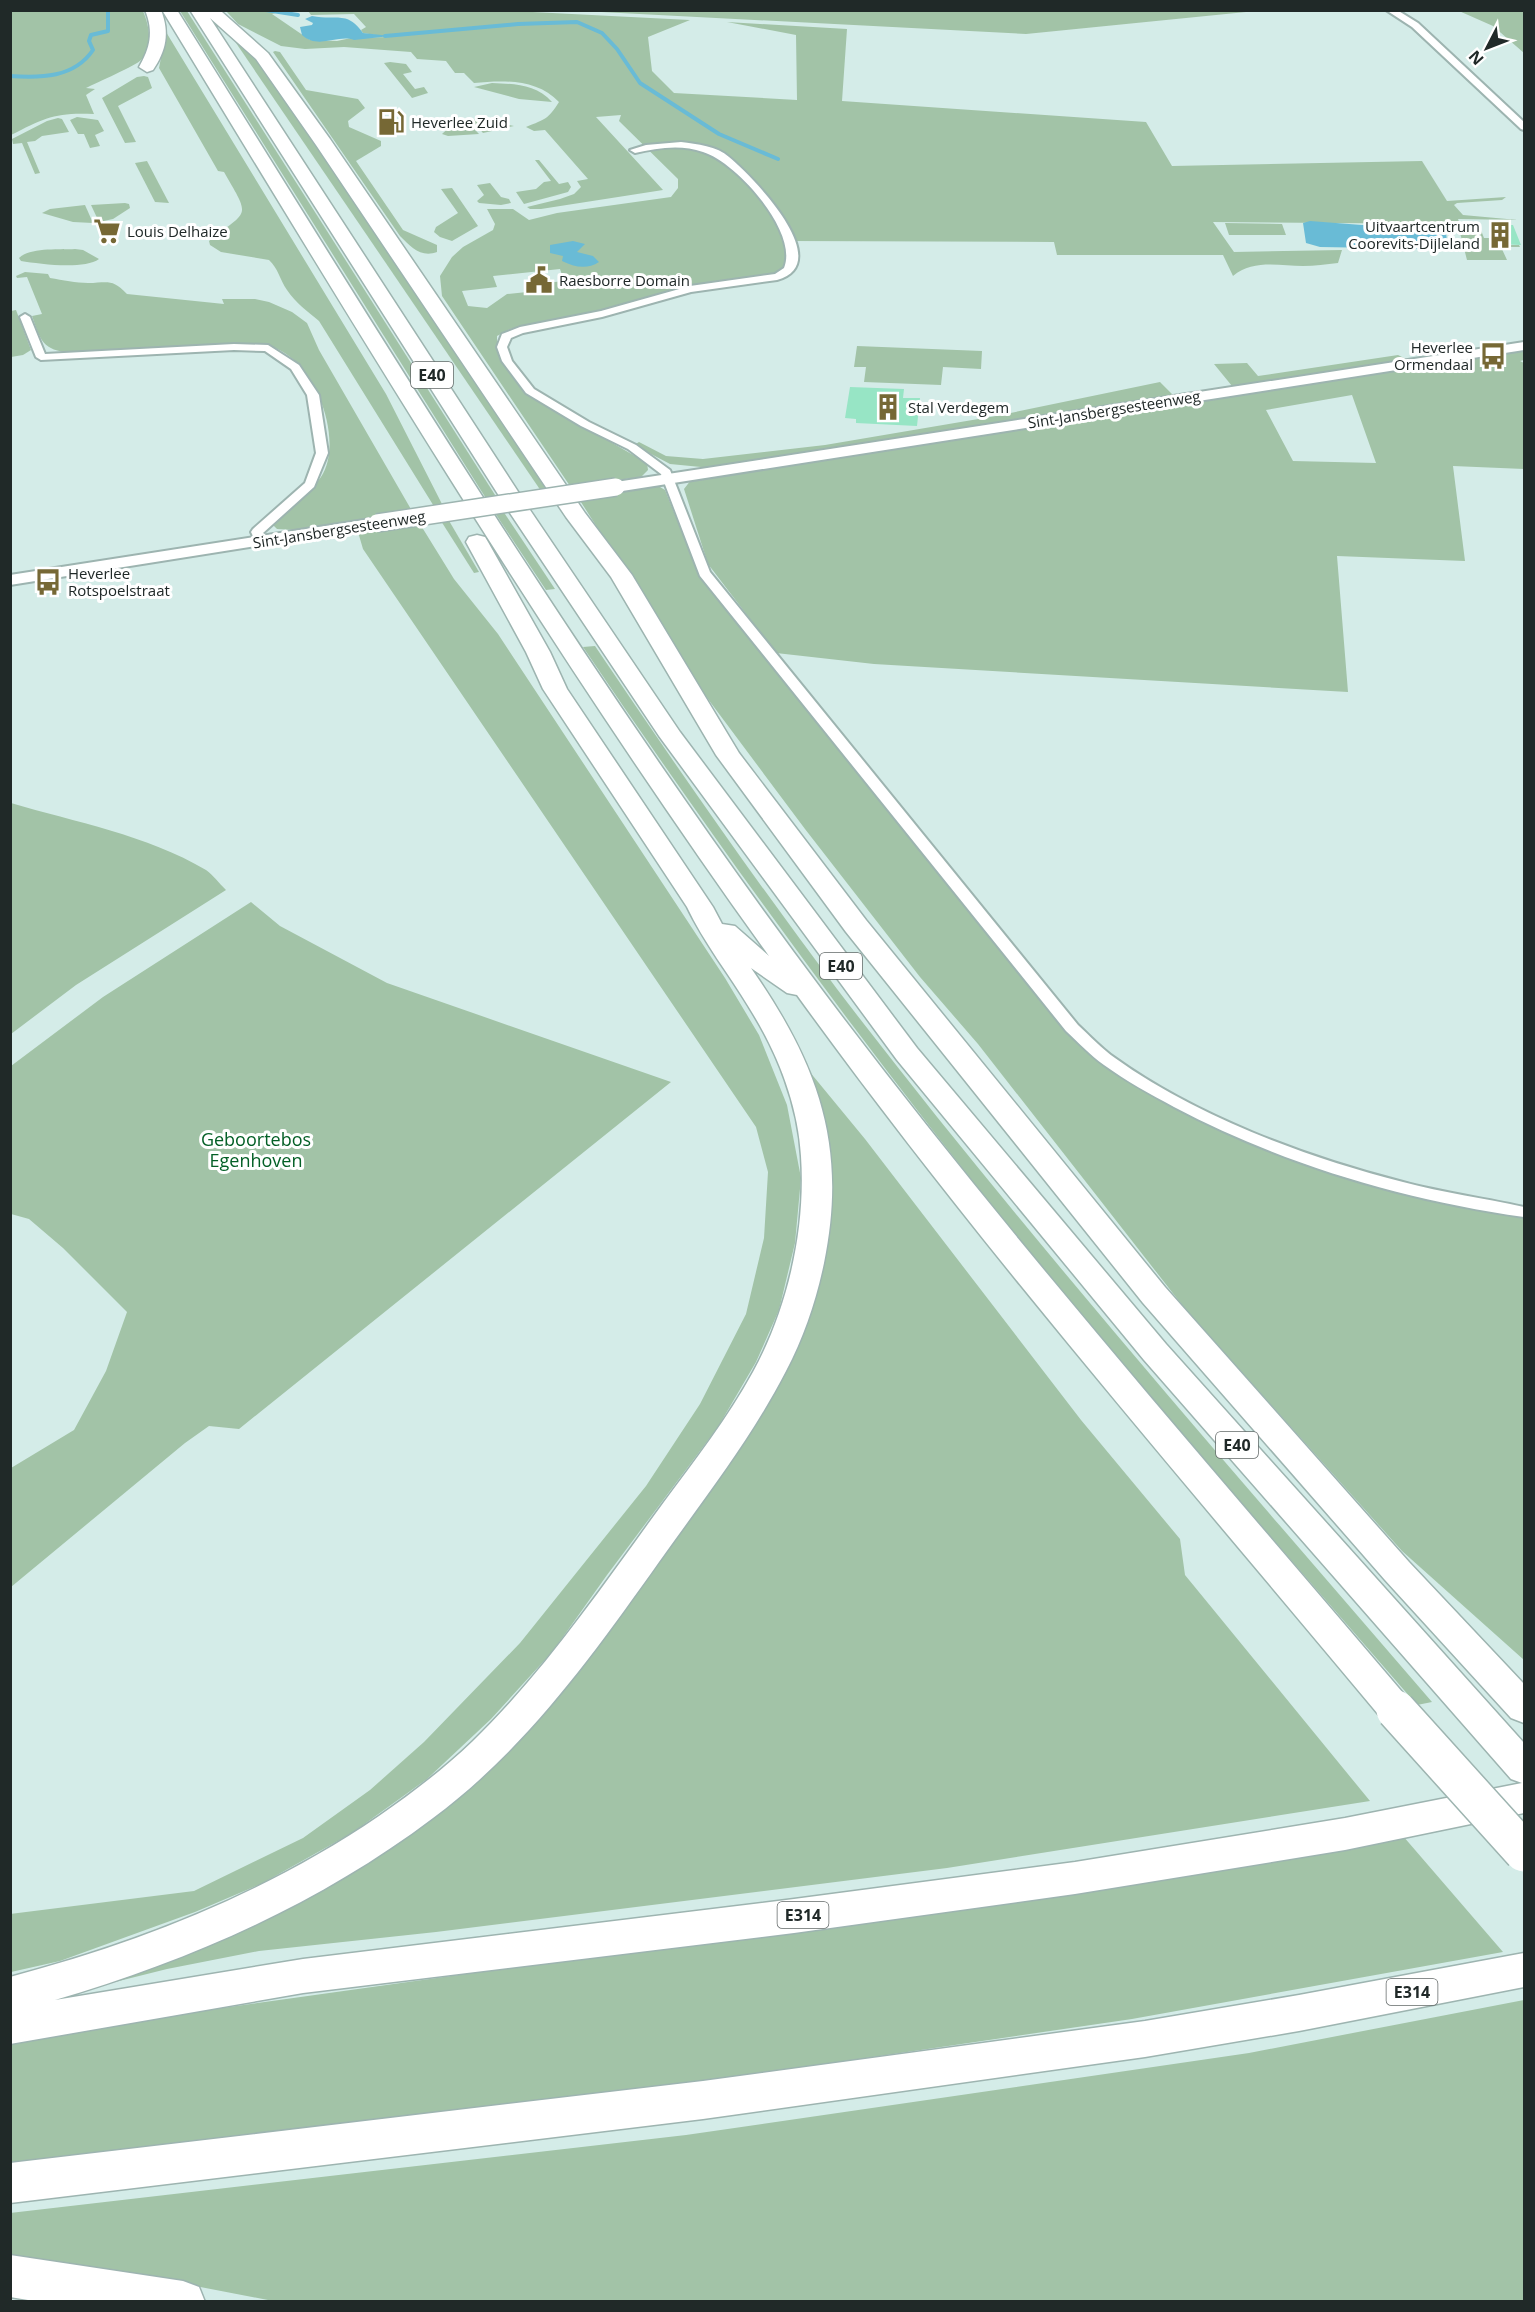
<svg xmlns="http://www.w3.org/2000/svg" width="1535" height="2312" viewBox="0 0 1535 2312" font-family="'Open Sans',sans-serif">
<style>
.green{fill:#a2c3a7;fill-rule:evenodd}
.water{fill:#69bbd6}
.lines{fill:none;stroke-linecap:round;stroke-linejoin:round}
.stream{stroke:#69bbd6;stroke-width:4}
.building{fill:#97e5c5}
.street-casing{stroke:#9db4b0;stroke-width:4}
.secondary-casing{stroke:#9db4b0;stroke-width:4}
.highway-casing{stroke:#9db4b0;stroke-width:3}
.street{fill:#fff;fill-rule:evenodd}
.secondary{fill:#fff;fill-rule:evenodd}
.highway{fill:#fff;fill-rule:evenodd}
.secondary-bridge-casing{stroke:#9db4b0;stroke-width:20;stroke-linecap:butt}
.highway-bridge-casing{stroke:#9db4b0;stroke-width:42;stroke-linecap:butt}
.secondary-bridge{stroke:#fff;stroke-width:17}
.highway-bridge{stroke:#fff;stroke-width:39}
.labels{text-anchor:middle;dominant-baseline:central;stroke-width:6;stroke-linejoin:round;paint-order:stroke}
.far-poi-label{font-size:15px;fill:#202928;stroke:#fff;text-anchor:start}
.far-street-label{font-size:15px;fill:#202928;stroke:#fff}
.shield{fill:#fff;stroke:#636968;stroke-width:1.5}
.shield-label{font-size:16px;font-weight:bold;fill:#202928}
.park-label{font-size:18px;fill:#035f26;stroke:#fff}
</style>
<rect width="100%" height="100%" fill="#d4ece8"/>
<g class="green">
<path d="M495,10L690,20L648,37L652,71L674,93L797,100L796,35L727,22L847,29L842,101L1146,122L1172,166L1422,161L1447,201L1506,197L1502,200L1457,203L1454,205L1463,215L1518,220L1458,219L1460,224L1213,222L1234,252L1342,250L1338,263C1326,264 1315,266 1303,266C1280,266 1253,259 1233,276L1223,255H1057L1054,242L786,241L785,269L781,273L687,287L592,314L510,329L497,336V351L524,392L647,463L648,470L641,477L570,486L442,296L440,276L452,257L463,247L493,230L495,224L487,209H513L529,220L557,213L671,197L678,188V179L619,121L621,115L596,117L663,190L541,209H530L527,207L560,199L574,194L581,187L577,181L588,179L545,130L534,131L526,127C546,119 548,119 559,102C537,79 504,80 474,83L464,73H455L446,61L417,59L411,52L344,47L305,49L281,46L238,24L226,11H283L272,14L310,40L337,41L351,38L388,37L363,33L361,30L366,27L354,14L311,15L308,11ZM560,269L564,281L546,283V290L507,294L487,308L468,306L462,291L497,287L493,276Z"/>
<path d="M10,11H143C149,25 154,47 141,60C137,65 96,83 86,88L95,89L86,95L94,114C56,112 44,118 11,135Z"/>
<path d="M180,11H187L497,498L487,500Z"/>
<path d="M582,11L1256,10V11L1026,34Z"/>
<path d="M1459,11H1524V53L1493,26Z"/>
<path d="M166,32L386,394L443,506L435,508L319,321C307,311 296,303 287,290C280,280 278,268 269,260L221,252L210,245L209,241C249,209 251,219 224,172L218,171L159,68Z"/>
<path d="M234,40L260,59L550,490L541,491Z"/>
<path d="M275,51L280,52L306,90L358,99L365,108L348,121L349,127L381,141V146L356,161L403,230L437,245V252C421,258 411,247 400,236L273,52Z"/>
<path d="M390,62L406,64L412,72L403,74L415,89L424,87L428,93L412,98L384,63Z"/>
<path d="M144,76L148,77L152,88L118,106L136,142L125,143L102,98L137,77Z"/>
<path d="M492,83C514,84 536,84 552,102L519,99L474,87Z"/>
<path d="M77,117L98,120L104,131L95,135L100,146L90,148L84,134H78L70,120Z"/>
<path d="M58,118L62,119L69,132L42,136L35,141L27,142L40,173L35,174L22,143L13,144L12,139L47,121Z"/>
<path d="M479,119L514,126L483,133L472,120Z"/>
<path d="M466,120L479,134L448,136L442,134L454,123Z"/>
<path d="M535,160H539L559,184L568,182L571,187L568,192L524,204L516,192L536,189L544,182L551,181Z"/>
<path d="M147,161L169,203L155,202L135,163Z"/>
<path d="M490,183L501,197L509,199L511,203L501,205L479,203L477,201L484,195L477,185Z"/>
<path d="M452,188L478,226L452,241L440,237L434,232L436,227L458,213L441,189Z"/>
<path d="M125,203L129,204L130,208L113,219L99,222L91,205Z"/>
<path d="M85,205L93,223L73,222L42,213L50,209Z"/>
<path d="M1225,223L1282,224L1286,235H1229Z"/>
<path d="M1458,225H1479L1484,238H1495L1502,245H1519L1520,247H1501L1507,260H1467Z"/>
<path d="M75,249L83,250L99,259C84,270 40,264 21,261L19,258C30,247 60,250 75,249Z"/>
<path d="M25,272L48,274L50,278C63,280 76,283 88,283C107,283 112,278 127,294L224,304L222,299H255L269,302L292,312L307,323L319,350L412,511L294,530L277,529L273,525C283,505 309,496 321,477C342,445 321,383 294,360C285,352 276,348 266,344L71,353C42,350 41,341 32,316L42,314L27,277L17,278L16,276Z"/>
<path d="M16,310L31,350L23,355L11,357V311Z"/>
<path d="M857,346L982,351L981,369L943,367L941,385L864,382L866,367H854Z"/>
<path d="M1524,346V360L1520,361L1524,363V469L1453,466L1465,561L1337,556L1348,692L874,664L776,653L708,564L684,489L701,467L670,464L634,445L639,442L666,456L703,459L825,445L996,416L1160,382L1173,395L1232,386L1214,364L1247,363L1258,376L1398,355L1414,363ZM1352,395L1376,463L1293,461L1266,410Z"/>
<path d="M649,486L660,487L665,490L699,574L1036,992L1098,1060L1136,1085L1219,1130L1321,1170L1398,1192L1524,1217V1660L1402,1551L1186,1310L978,1044L920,977L805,829L702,691L579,499Z"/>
<path d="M503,511L555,589L546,590L495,513Z"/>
<path d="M448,519L479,572L474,573L441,521Z"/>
<path d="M420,524L454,579L498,634L725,978L759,1035L787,1105L801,1178L795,1243L779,1310L756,1362L718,1427L607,1575L553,1651L491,1719L427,1779L352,1833L261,1884L195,1912L60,1961L11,1972L10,1914L194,1891L303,1838L370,1790L424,1742L520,1643L646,1486L700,1404L746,1314L764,1238L768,1172L756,1127L363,549L358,532Z"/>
<path d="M595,646C673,762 753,877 837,989C1025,1235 1230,1467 1432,1702L1417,1705C1318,1591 1218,1477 1120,1362C928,1134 750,894 583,647Z"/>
<path d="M11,803C75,822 147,835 206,870C213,875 219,883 226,890L76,985L11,1034Z"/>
<path d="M251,902L280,926L387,983L671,1082L239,1429L209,1426L185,1443L11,1587V1468L74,1430L106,1371L127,1312L63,1248L29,1219L11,1214V1066L103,997Z"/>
<path d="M809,1071L865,1139L1081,1420L1180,1539L1185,1575L1370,1801L947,1868L436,1932L259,1951L167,1969L111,1983L196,1951L282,1912L351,1873L488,1771L546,1711L611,1625L815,1297Z"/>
<path d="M1403,1836L1503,1952L1132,2019L736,2077L11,2165V2042L143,2019L559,1961L998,1905Z"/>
<path d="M1524,2000V2301H273L190,2285L11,2259L10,2213L686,2135L1249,2053Z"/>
</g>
<g class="water">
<path d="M312,16C336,21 347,10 363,33L391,36L354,40C338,34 318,50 302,35L300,27L312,25L313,23L305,19Z"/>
<path d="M1310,221L1362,225L1435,226L1446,230L1447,245L1438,249L1320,247L1306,243L1303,223Z"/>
<path d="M573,241L585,244L577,252L593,256L599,262C587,270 574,267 562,261L563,256L550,253V245Z"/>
</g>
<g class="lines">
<g class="stream">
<path d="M266,10L298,15"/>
<path d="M385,36L518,24L577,22L602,33L617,49L640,83L719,134L778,159"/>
<path d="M10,76C41,78 74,78 93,50L89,41L91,35L108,31V10"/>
</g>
</g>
<g class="building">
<path d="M1490,225H1513L1521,245L1497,244Z"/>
<path d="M850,387L904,389L903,398H920L917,426L856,423V419L845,418Z"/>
</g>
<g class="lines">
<defs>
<g id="street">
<path d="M1386,10H1397L1418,23L1524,122V130L1521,129L1412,27Z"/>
<path d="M681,142C697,144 717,146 729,157C751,175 838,263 777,280L691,292L602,317L523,333L511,338L507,347L512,361L534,389L589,422L636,445L670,470L710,572L1078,1025C1090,1036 1102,1049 1115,1058C1197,1117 1306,1157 1403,1182C1443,1193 1484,1198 1524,1207V1217C1403,1200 1282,1164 1174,1107C1150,1094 1126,1081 1104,1065C1090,1055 1079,1043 1066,1031L700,576L661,474L628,449L581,426L526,393L502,361L497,347L502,334L520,327L601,311L690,286L775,274L784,268C799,232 736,162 703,152C681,144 657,148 635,153L630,150L646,145Z"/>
<path d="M25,314L30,317L45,354L234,344L268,345L299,365L319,395L328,453L314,487L263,533L262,538H254L251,532L253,529L305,483L316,453L307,395L291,369L265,351L234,350L41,360L36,357L20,317Z"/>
</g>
<g id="secondary">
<path d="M1524,342V350L616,492L608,487L616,482Z"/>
<path d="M377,518L383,520L385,523L383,526L10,585V575Z"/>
</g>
<g id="highway">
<path d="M145,10H161C170,33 166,51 153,70L147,72L139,67C150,48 154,32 145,10Z"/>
<path d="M162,10H177C385,343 589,680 825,994C1009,1238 1211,1467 1409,1700L1415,1710L1409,1720L1396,1725L1383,1720C1185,1482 979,1247 797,995L787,993L751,968C818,1064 848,1146 824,1263C816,1301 804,1337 786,1371C751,1439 703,1500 659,1562C593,1655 526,1749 433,1818C319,1904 191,1960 55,2000L303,1959L794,1899L1075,1862L1345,1818L1522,1783L1511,1779L1144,1360L897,1060L659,736L508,510L190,10L222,12L268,53L330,139L585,513L632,575L739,753L866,920L1165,1287L1409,1562L1524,1684V1723L1511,1718L1385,1580L1143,1303L846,932L716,755L611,577L566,517L316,145L256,59L210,18L530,510L680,732L917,1048L1166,1344L1524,1743V1813L1345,1850L1075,1894L794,1933L303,1993L10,2044V1977C142,1942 266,1893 379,1816C412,1793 444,1769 473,1741C546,1670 604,1584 664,1502C695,1460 728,1418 753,1372C788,1308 806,1229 801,1156C798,1104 777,1052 750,1009C729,974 704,943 687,907L543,689L526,652L466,542L469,537L477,535L485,537L488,542L550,652L567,689L713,907L722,924L735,926L769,956C550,652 357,330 162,10Z"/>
<path d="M1524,1953V1987L1299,2031L1145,2057L703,2119L10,2203V2163L703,2081L1145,2021L1299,1995Z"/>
<path d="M10,2255L183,2281L199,2287L205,2302H40L10,2297Z"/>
</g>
</defs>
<use href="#street" class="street-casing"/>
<use href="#secondary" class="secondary-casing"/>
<use href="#highway" class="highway-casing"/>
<use href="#street" class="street"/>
<use href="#secondary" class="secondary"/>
<use href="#highway" class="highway"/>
<defs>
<path id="secondary-bridge" d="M377,523L616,487"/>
<path id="highway-bridge" d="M1396,1710L1524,1852"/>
</defs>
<use href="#secondary-bridge" class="secondary-bridge-casing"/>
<use href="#highway-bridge" class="highway-bridge-casing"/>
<use href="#secondary-bridge" class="secondary-bridge"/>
<use href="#highway-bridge" class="highway-bridge"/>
</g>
<defs>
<symbol id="fuel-bare" viewBox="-9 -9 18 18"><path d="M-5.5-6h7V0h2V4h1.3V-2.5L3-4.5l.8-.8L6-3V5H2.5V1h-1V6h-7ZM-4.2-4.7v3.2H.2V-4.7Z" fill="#766835" stroke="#fff" stroke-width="2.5" paint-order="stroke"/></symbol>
<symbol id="supermarket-bare" viewBox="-9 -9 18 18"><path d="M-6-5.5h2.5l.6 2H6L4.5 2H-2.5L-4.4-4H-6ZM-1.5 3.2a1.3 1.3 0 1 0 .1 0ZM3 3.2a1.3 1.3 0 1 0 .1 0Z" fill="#766835" stroke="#fff" stroke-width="2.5" paint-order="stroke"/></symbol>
<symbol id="building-bare" viewBox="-9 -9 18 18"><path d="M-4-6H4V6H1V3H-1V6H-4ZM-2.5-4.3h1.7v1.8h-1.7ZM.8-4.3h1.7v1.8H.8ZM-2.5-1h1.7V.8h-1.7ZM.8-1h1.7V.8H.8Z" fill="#766835" stroke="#fff" stroke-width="2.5" paint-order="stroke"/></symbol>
<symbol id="civic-bare" viewBox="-9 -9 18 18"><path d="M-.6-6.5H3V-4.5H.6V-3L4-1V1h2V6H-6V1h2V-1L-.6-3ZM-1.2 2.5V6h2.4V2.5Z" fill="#766835" stroke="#fff" stroke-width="2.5" paint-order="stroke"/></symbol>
<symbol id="bus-bare" viewBox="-9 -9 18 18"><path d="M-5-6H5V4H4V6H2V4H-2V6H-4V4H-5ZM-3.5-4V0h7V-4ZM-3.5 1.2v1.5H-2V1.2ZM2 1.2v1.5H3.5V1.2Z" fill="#766835" stroke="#fff" stroke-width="2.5" paint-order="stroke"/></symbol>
</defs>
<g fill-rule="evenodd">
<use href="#fuel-bare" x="372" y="103" width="38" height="38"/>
<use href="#supermarket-bare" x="88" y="212" width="38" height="38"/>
<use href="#building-bare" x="1481" y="216" width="38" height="38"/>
<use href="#civic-bare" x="520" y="261" width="38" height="38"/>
<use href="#bus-bare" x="1474" y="337" width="38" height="38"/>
<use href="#building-bare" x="869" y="388" width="38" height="38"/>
<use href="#bus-bare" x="29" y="563" width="38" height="38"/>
</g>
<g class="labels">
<g class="far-poi-label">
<text x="411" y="122">Heverlee Zuid</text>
<text x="1480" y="226" text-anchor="end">Uitvaartcentrum<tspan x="1480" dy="17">Coorevits-Dijleland</tspan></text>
<text x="127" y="231">Louis Delhaize</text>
<text x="559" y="280">Raesborre Domain</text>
<text x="1473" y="347" text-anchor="end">Heverlee<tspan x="1473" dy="17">Ormendaal</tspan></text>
<text x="908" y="407">Stal Verdegem</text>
<text x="68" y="573">Heverlee<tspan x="68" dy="17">Rotspoelstraat</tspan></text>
</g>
<g class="far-street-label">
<text transform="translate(1114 409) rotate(-9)">Sint-Jansbergsesteenweg</text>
<text transform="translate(339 529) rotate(-9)">Sint-Jansbergsesteenweg</text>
</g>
<g class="shield">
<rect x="411" y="362" width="42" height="26" rx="4.5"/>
<rect x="820" y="953" width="42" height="26" rx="4.5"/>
<rect x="1216" y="1432" width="42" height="26" rx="4.5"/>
<rect x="777.5" y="1902" width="51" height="26" rx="4.5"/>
<rect x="1386.5" y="1979" width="51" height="26" rx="4.5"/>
</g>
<g class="shield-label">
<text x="432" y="375">E40</text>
<text x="841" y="966">E40</text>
<text x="1237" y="1445">E40</text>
<text x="803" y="1915">E314</text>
<text x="1412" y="1992">E314</text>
</g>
<g class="park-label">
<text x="256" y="1139">Geboortebos<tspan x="256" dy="21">Egenhoven</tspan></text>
</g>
</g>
<rect width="1535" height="2312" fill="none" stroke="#202928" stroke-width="24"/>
<g transform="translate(1487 48) rotate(228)" stroke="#ffffff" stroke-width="4.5" paint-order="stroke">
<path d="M0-4.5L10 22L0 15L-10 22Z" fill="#202928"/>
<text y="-9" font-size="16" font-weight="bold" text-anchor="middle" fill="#202928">N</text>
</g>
</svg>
